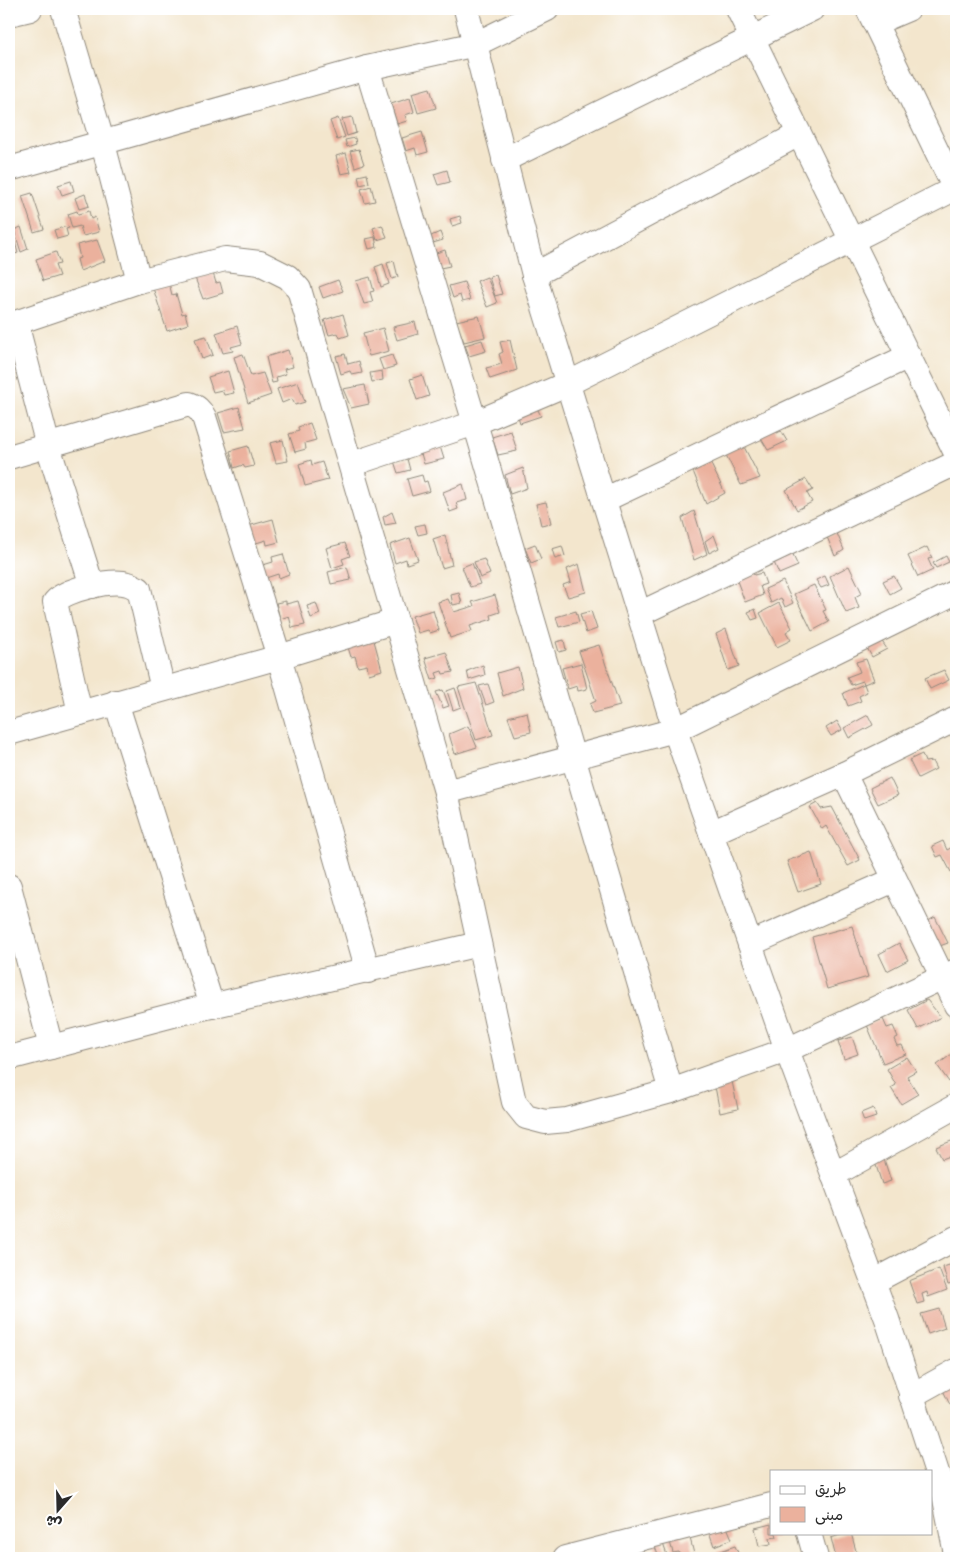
<svg xmlns="http://www.w3.org/2000/svg" width="965" height="1567" viewBox="0 0 965 1567" font-family="'Architects Daughter','Playpen Sans Arabic',sans-serif">
<style>
.building{fill:#ebb19d}
.lines{fill:none;stroke-linecap:round;stroke-linejoin:round}
.minor-casing{stroke:#8f887c;stroke-width:26}
.minor{stroke:#fff;stroke-width:24}
</style>
<rect width="100%" height="100%" fill="#fff"/>
<filter id="ink" filterUnits="userSpaceOnUse"><feTurbulence type="fractalNoise" baseFrequency=".02" numOctaves="2"/><feDisplacementMap in="SourceGraphic" scale="10" xChannelSelector="R" yChannelSelector="G"/><feConvolveMatrix kernelMatrix="1 2 1 2 8 2 1 2 1" color-interpolation-filters="sRGB"/></filter>
<filter id="wash" filterUnits="userSpaceOnUse"><feTurbulence type="fractalNoise" baseFrequency=".0096" numOctaves="4" result="noise"/><feDisplacementMap in="SourceGraphic" scale="20" xChannelSelector="R" yChannelSelector="G"/><feGaussianBlur stdDeviation="1.12" result="paint"/><feColorMatrix in="noise" values="0 0 0 0 0 0 0 0 0 0 0 0 0 0 0 0 0 1.4 0 .05"/><feComposite in="paint" operator="in"/></filter>
<g filter="url(#wash)">
<rect width="100%" height="100%" fill="#f3e6cd"/>
<g id="blocks">
<g class="building">
<path d="M430,88L436,108L418,113L412,93Z"/>
<path d="M410,98L414,112L405,115L407,121L397,124L391,104Z"/>
<path d="M352,117L356,133L347,136L342,119Z"/>
<path d="M338,118L345,137L337,140L330,121Z"/>
<path d="M422,132L428,152L417,155L415,148L406,151L402,138Z"/>
<path d="M355,138L356,144L347,147L345,140Z"/>
<path d="M359,149L364,164L355,167L350,151Z"/>
<path d="M346,153L351,172L341,174L336,156Z"/>
<path d="M447,170L450,182L438,185L434,174Z"/>
<path d="M367,174L369,183L360,185L358,176Z"/>
<path d="M71,181L74,191L62,195L58,185Z"/>
<path d="M371,186L375,201L365,203L361,189Z"/>
<path d="M32,193L44,229L34,232L22,196Z"/>
<path d="M85,194L89,206L79,209L75,198Z"/>
<path d="M77,211L78,214L89,211L91,219L95,217L99,232L83,236L80,226L72,228L68,214Z"/>
<path d="M460,216L462,223L452,226L450,219Z"/>
<path d="M382,225L387,237L377,240L373,228Z"/>
<path d="M68,226L69,228L66,229L68,236L57,239L54,230Z"/>
<path d="M21,227L28,249L21,252L14,230Z"/>
<path d="M440,232L443,240L433,243L431,236Z"/>
<path d="M375,237L377,247L369,249L366,239Z"/>
<path d="M97,240L105,261L80,271L77,259L80,258L77,245Z"/>
<path d="M15,242L18,253L9,256V244Z"/>
<path d="M445,250L450,266L440,268L436,253Z"/>
<path d="M56,252L60,264L55,265L59,276L43,281L36,259Z"/>
<path d="M394,261L398,277L392,279L387,263Z"/>
<path d="M383,264L389,284L381,287L375,267Z"/>
<path d="M213,273L216,283L220,282L223,293L203,299L195,278Z"/>
<path d="M496,275L502,294L495,296L489,277Z"/>
<path d="M370,277L374,291L370,292L373,302L364,304L356,281Z"/>
<path d="M487,277L497,303L487,307L477,281Z"/>
<path d="M338,280L343,291L323,298L319,287Z"/>
<path d="M464,282L470,300L462,302L460,295L453,298L449,286Z"/>
<path d="M169,283L172,295L176,294L182,314L185,313L188,324L167,331L153,288Z"/>
<path d="M343,314L349,335L340,338L338,333L329,335L324,320Z"/>
<path d="M479,316L485,337L464,342L456,321Z"/>
<path d="M415,322L418,334L397,340L393,327Z"/>
<path d="M237,326L242,344L231,347L233,351L223,353L216,333Z"/>
<path d="M383,328L389,351L369,356L363,333Z"/>
<path d="M206,336L213,355L202,359L195,339Z"/>
<path d="M482,340L486,351L469,356L465,345Z"/>
<path d="M510,340L517,370L490,379L486,368L502,364L499,354L503,352L500,342Z"/>
<path d="M288,350L293,367L284,369L286,374L276,377L277,382L272,383L266,357Z"/>
<path d="M243,354L251,376L263,373L271,395L248,403L234,357Z"/>
<path d="M345,354L348,364L359,361L362,373L352,375L350,371L341,374L336,356Z"/>
<path d="M392,355L396,366L383,370L379,359Z"/>
<path d="M228,371L234,393L224,395L222,390L213,392L208,377Z"/>
<path d="M382,371L383,380L372,382L370,373Z"/>
<path d="M422,375L429,396L417,400L410,379Z"/>
<path d="M298,382L305,402L295,405L292,399L282,403L277,389Z"/>
<path d="M365,385L369,404L351,408L343,389Z"/>
<path d="M239,407L245,428L224,432L218,413Z"/>
<path d="M537,408L541,416L520,423L517,413Z"/>
<path d="M310,423L316,440L305,443L306,449L295,452L289,434L299,431L298,427Z"/>
<path d="M774,425L777,433L781,431L787,441L768,450L757,432Z"/>
<path d="M511,431L517,451L498,455L492,437Z"/>
<path d="M437,437L444,459L424,464L418,443Z"/>
<path d="M283,440L288,461L276,463L270,443Z"/>
<path d="M741,441L760,478L741,485L723,449Z"/>
<path d="M248,446L254,466L245,468L243,465L234,468L230,451Z"/>
<path d="M708,458L725,493L706,504L691,466Z"/>
<path d="M407,459L410,470L398,473L394,461Z"/>
<path d="M311,460L312,465L322,462L328,480L305,486L299,464Z"/>
<path d="M523,468L527,488L510,494L505,475Z"/>
<path d="M422,475L424,482L427,481L430,491L412,496L407,479Z"/>
<path d="M806,479L813,490L807,493L812,502L797,510L786,490Z"/>
<path d="M463,484L467,500L456,503L458,509L450,512L443,492Z"/>
<path d="M546,502L551,523L541,525L536,504Z"/>
<path d="M694,511L707,554L694,560L682,518Z"/>
<path d="M392,512L396,523L385,525L383,517Z"/>
<path d="M273,519L279,542L267,545L266,540L253,544L248,526Z"/>
<path d="M425,524L427,533L418,535L415,526Z"/>
<path d="M836,531L844,550L835,556L827,537Z"/>
<path d="M445,535L452,565L442,568L433,539Z"/>
<path d="M714,535L719,548L709,553L705,541Z"/>
<path d="M410,538L418,560L407,564L406,559L395,563L390,545Z"/>
<path d="M345,543L350,556L342,559L344,564L332,568L326,548Z"/>
<path d="M535,544L541,559L531,563L525,548Z"/>
<path d="M788,545L798,566L779,574L770,553Z"/>
<path d="M562,546L565,556L555,559L552,549Z"/>
<path d="M927,547L932,558L928,559L933,570L918,577L908,556Z"/>
<path d="M283,554L289,574L279,578L278,574L266,578L263,565L273,562L272,557Z"/>
<path d="M946,556L949,562L936,568L933,563Z"/>
<path d="M484,559L490,574L480,578L474,562Z"/>
<path d="M472,563L480,584L470,587L462,567Z"/>
<path d="M579,564L586,592L568,597L563,585L571,582L567,569Z"/>
<path d="M748,565L754,575L762,573L766,584L760,586L763,595L745,602L734,573Z"/>
<path d="M849,566L862,593L855,597L859,608L846,613L830,576Z"/>
<path d="M347,567L351,580L331,584L328,572Z"/>
<path d="M825,576L829,585L821,588L816,580Z"/>
<path d="M894,576L901,588L890,594L883,581Z"/>
<path d="M783,581L793,603L785,607L781,598L771,603L765,589Z"/>
<path d="M814,585L826,610L823,611L829,622L812,631L794,594Z"/>
<path d="M459,593L462,603L453,605L451,595Z"/>
<path d="M495,595L500,612L491,615L492,619L470,626L472,631L450,638L438,602L448,599L454,612L474,606L472,602Z"/>
<path d="M286,601V604L298,601L305,625L292,628L289,616L280,619L276,603Z"/>
<path d="M316,603L320,614L311,618L307,606Z"/>
<path d="M779,603L792,628L786,632L791,640L777,647L760,613Z"/>
<path d="M755,609L758,618L752,620L748,612Z"/>
<path d="M433,610L439,630L430,633L428,630L418,633L412,616Z"/>
<path d="M576,611L579,622L559,627L556,617Z"/>
<path d="M591,611L597,629L586,633L580,614Z"/>
<path d="M726,629L739,666L728,670L716,634Z"/>
<path d="M373,637L382,670L369,674L367,665L358,667L355,656L351,657L347,644Z"/>
<path d="M564,640L566,650L559,652L556,642Z"/>
<path d="M881,640L887,649L872,657L867,648Z"/>
<path d="M599,645L620,706L593,713L590,704L596,701L579,651Z"/>
<path d="M446,652L453,672L443,674L442,671L436,673L438,678L432,680L425,658Z"/>
<path d="M866,659L874,680L864,684L863,681L851,685L847,677L860,672L856,662Z"/>
<path d="M581,663L587,689L578,691L577,686L568,689L562,668Z"/>
<path d="M483,665L485,675L469,680L467,671Z"/>
<path d="M518,667L523,688L503,696L497,673Z"/>
<path d="M944,670L949,680L930,689L925,678Z"/>
<path d="M476,683L493,735L476,740L458,687Z"/>
<path d="M488,684L494,702L486,705L479,686Z"/>
<path d="M864,684L867,692L859,696L861,701L848,706L843,693Z"/>
<path d="M455,688L461,707L453,710L447,691Z"/>
<path d="M443,690L449,706L443,708L436,692Z"/>
<path d="M527,712L531,732L515,736L508,717Z"/>
<path d="M868,715L873,725L849,738L844,728Z"/>
<path d="M837,721L842,730L831,736L826,728Z"/>
<path d="M468,726L477,747L455,754L449,734Z"/>
<path d="M922,754L925,762L932,761L936,769L918,778L909,760Z"/>
<path d="M890,778L898,795L878,804L870,788Z"/>
<path d="M817,803L821,809L832,807L860,860L848,866L826,826L822,829L810,807Z"/>
<path d="M943,841L947,850L956,845V870L951,872L942,855L937,857L932,846Z"/>
<path d="M811,852L821,884L798,892L787,861Z"/>
<path d="M935,917L948,943L937,947L925,923Z"/>
<path d="M852,926L868,977L827,989L812,937Z"/>
<path d="M899,943L908,960L887,971L879,954Z"/>
<path d="M927,1000L941,1017L918,1029L908,1010Z"/>
<path d="M883,1019L887,1028L893,1026L898,1037L894,1039L897,1046L902,1045L906,1054L883,1063L867,1025Z"/>
<path d="M852,1037L858,1054L844,1059L838,1041Z"/>
<path d="M952,1054L956,1061V1076L949,1082L937,1065Z"/>
<path d="M907,1057L916,1071L907,1076L918,1094L901,1104L891,1088L896,1085L887,1069Z"/>
<path d="M731,1077L738,1109L720,1113L714,1081Z"/>
<path d="M873,1108L876,1117L864,1121L861,1113Z"/>
<path d="M954,1140L956,1156L951,1158L950,1156L942,1159L936,1147Z"/>
<path d="M882,1153L891,1181L882,1184L873,1156Z"/>
<path d="M956,1263V1283L948,1285L943,1267Z"/>
<path d="M939,1269L947,1290L928,1297L927,1292L922,1294L924,1302L917,1304L909,1281Z"/>
<path d="M939,1309L945,1328L928,1334L921,1314Z"/>
<path d="M951,1384L953,1389L956,1388V1402L950,1405L942,1388Z"/>
<path d="M771,1524V1533H776L777,1537L770,1538L771,1544L759,1546L755,1528Z"/>
<path d="M707,1526L727,1527L732,1539L714,1546Z"/>
<path d="M680,1532L682,1540L690,1538L695,1558H681L679,1552L673,1553L669,1538Z"/>
<path d="M846,1533H851L858,1558H836L831,1538Z"/>
<path d="M661,1538L668,1558H659L653,1541Z"/>
<path d="M735,1546L739,1555L720,1558L718,1552Z"/>
</g>
</g>
</g>
<g filter="url(#ink)">
<use href="#blocks" fill-opacity="0" stroke="#8f887c" stroke-width="1"/>
<g class="lines">
<defs>
<g id="minor">
<path d="M63,9L103,144L139,281"/>
<path d="M466,9L534,275L675,730L787,1050L887,1319L944,1494L956,1554"/>
<path d="M738,9L956,453"/>
<path d="M868,9L956,191"/>
<path d="M9,14L30,9"/>
<path d="M875,23L908,9"/>
<path d="M367,68L475,423L671,1091"/>
<path d="M504,160L812,9"/>
<path d="M9,169L367,68L476,44L547,9"/>
<path d="M534,275L799,134"/>
<path d="M16,323L48,446L92,586"/>
<path d="M9,325L139,281L225,259L260,263L288,277L299,289L446,792L514,1102L526,1117L545,1122L567,1120L671,1091L787,1050L956,971"/>
<path d="M9,457L189,404C197,407 200,410 204,417L279,657L368,971"/>
<path d="M352,464L475,423L569,383L956,188"/>
<path d="M604,500L909,356"/>
<path d="M639,614L956,463"/>
<path d="M116,702L212,1006"/>
<path d="M80,713L55,602C66,589 111,579 128,584C131,585 135,587 139,589L163,689"/>
<path d="M9,733L279,657L396,621"/>
<path d="M844,774L956,1005"/>
<path d="M446,792L675,730L956,592"/>
<path d="M711,833L844,774L956,719"/>
<path d="M9,886L51,1047"/>
<path d="M750,944L894,880"/>
<path d="M9,1058L185,1012L479,944"/>
<path d="M833,1175L956,1106"/>
<path d="M873,1282L956,1238"/>
<path d="M911,1396L956,1371"/>
<path d="M809,1533L816,1558"/>
<path d="M565,1558L771,1505"/>
</g>
</defs>
<use href="#minor" class="minor-casing"/>
<use href="#minor" class="minor"/>
</g>
</g>
<rect width="965" height="1567" fill="none" stroke="#fff" stroke-width="30"/>
<rect x="770" y="1470" width="162" height="65" fill="#ffffff" stroke="#aaaaaa"/>
<rect x="780" y="1486" width="25" height="8" fill="#ffffff" stroke="#aaaaaa"/>
<text x="815" y="1494" font-size="15" fill="#2b2b2b">طريق</text>
<rect x="780" y="1507" width="25" height="15" fill="#ebb19d" stroke="#aaaaaa"/>
<text x="815" y="1520" font-size="15" fill="#2b2b2b">مبنى</text>
<g transform="translate(58 1510) rotate(200)" stroke="#ffffff" stroke-width="4" paint-order="stroke">
<path d="M0-4L9 19L0 12L-9 19Z" fill="#2b2b2b"/>
<text y="-8" font-size="14" font-weight="bold" text-anchor="middle" fill="#2b2b2b">ش</text>
</g>
</svg>
